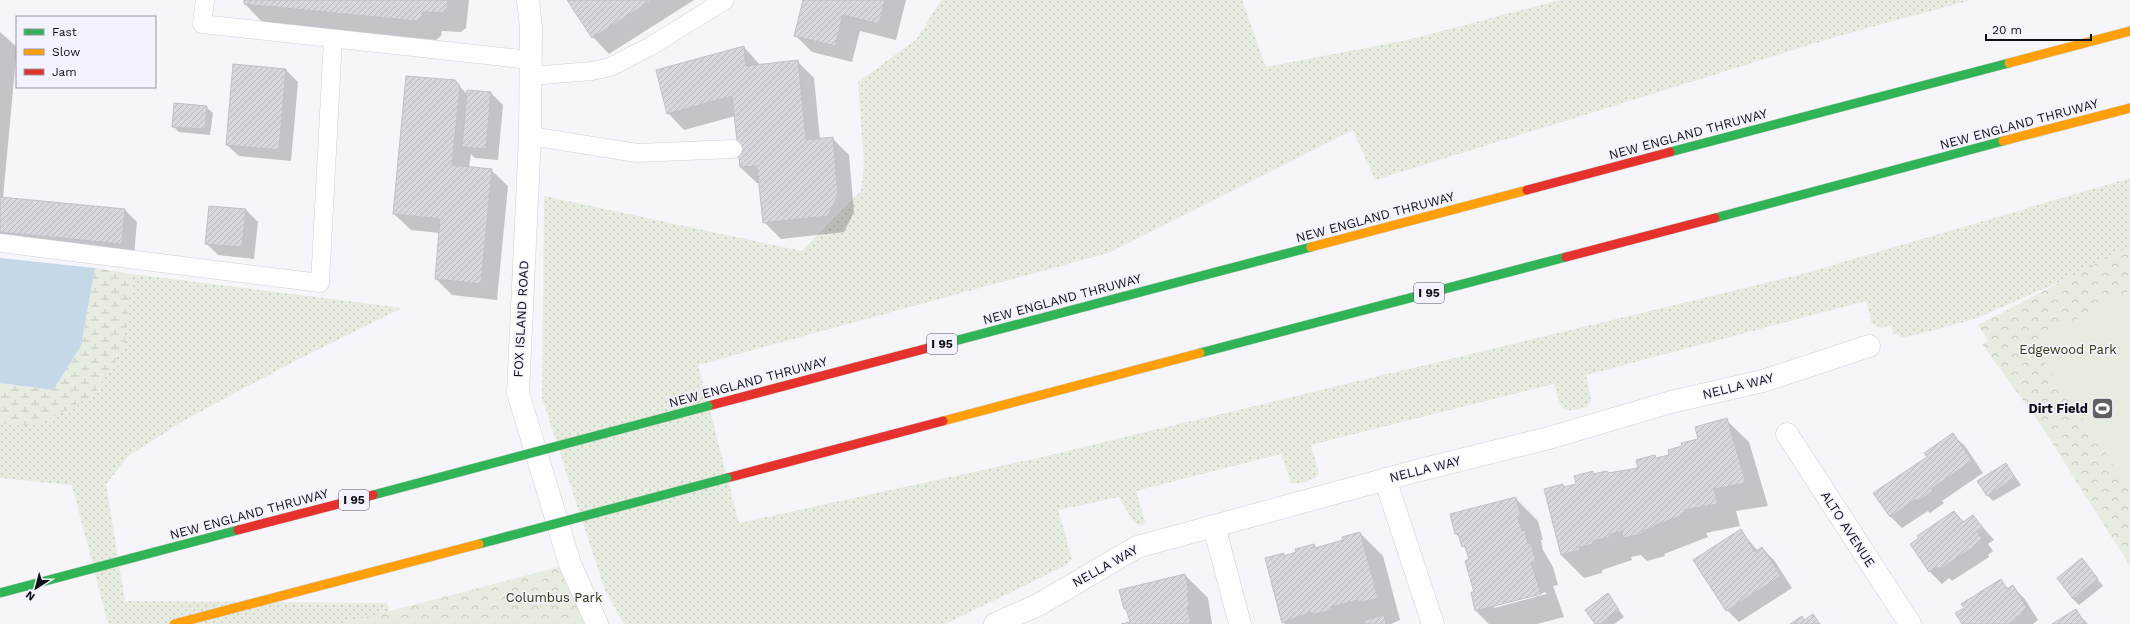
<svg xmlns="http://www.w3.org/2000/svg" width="2130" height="624" viewBox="0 0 2130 624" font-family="'Work Sans',sans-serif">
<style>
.grass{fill:url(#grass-dots)}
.wetland{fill:url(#wetland-marsh)}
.park{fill:url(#park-crowns)}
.garden{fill:#e7ece1}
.water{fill:#c4d8e7}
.shadow{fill:#0003;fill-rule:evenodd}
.building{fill:url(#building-hatch);stroke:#c0c0c6}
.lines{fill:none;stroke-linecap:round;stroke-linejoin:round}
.lane-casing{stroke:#cfcfd6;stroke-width:19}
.street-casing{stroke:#cfcfd6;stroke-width:23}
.fast-casing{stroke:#d0d0d4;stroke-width:10}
.slow-casing{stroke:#d0d0d4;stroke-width:10}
.jam-casing{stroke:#d0d0d4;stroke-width:10}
.lane{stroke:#fefefe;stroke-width:18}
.street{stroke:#fefefe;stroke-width:22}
.fast{stroke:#30b455;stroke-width:9}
.slow{stroke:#ff9f0a;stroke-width:9}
.jam{stroke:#e5322d;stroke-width:9}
.fast-bridge-casing{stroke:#d0d0d4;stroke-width:10;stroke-linecap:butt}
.slow-bridge-casing{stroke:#d0d0d4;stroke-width:10;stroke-linecap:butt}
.jam-bridge-casing{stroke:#d0d0d4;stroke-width:10;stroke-linecap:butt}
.fast-bridge{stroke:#30b455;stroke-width:9}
.slow-bridge{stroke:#ff9f0a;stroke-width:9}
.jam-bridge{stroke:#e5322d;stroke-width:9}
.labels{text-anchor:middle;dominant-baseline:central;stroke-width:3;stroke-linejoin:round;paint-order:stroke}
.shield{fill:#f3f2fd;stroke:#54525c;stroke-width:1}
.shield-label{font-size:12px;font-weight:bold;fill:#100e17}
.street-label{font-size:13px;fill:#100e17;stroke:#f3f2fd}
.park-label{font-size:13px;fill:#2e3c0d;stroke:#f3f2fd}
.poi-label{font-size:13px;font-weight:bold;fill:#100e17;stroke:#f3f2fd;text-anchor:end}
</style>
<defs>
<pattern id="grass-dots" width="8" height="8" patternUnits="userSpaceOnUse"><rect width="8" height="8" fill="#e7ece1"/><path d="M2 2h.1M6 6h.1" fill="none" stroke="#c5c9c0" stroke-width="1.8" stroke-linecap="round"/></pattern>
<pattern id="wetland-marsh" width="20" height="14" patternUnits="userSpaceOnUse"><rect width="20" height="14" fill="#e7ece1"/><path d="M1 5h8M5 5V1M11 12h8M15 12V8" fill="none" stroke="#c5c9c0"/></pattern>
<pattern id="park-crowns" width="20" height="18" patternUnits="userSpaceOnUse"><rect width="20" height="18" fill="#e7ece1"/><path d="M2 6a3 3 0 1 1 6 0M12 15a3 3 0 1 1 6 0" fill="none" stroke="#c5c9c0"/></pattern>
<pattern id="building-hatch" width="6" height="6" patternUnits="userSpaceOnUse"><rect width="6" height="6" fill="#d8d7de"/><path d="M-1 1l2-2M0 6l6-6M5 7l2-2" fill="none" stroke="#b8b7be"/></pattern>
</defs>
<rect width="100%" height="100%" fill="#f5f5fa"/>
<g class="grass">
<path d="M941,0H1242L1266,67L1407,40L1561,0H1971L1842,35L1375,180L1353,130L1108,253L698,365L739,523L1038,458L1799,275L2130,178V251L1975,319L1903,338L1893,333L1891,325L1882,328L1872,324L1866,301L1586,375L1591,400L1587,407C1579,408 1568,414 1561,407L1554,384L1311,445L1319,474C1312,481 1301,484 1291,483L1281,454L1136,491L1145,521L1144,524L1139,525L1134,523L1119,497L1058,510L1072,559L1067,565L945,624H624L605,590L542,398L544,196L802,251L861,191L864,163L858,82L917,39Z"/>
<path d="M132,274L402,308L293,362L183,421L127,457L106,485L125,601L387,603L394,624H108L72,485L0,478V424L37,425L119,354Z"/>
</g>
<path class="wetland" d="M95,268L132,274L124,347L94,395L37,425L0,424V383L53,390L81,346Z"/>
<g class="park">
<path d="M2130,246V566L2040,424L1982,344L1988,341L1978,325Z"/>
<path d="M570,564L597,624H340Z"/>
</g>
<path class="garden" d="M2130,290V472L2122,478L2032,343Z"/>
<path class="water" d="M0,258L95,268L81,346L53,390L0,383Z"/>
<g class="shadow">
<path d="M245,0H469L466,28L461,32L442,31L441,36L436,40L264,24L245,4Z"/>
<path d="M568,0H694L609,54L593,37Z"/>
<path d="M804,0H906L896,40L860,31L852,62L812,52L795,35Z"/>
<path d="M0,32L17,47L3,198L125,210L137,222L134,255L0,237Z"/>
<path d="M744,47L760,65L797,61L814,78L820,140L832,138L849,155L854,212L844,232L781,239L764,222L760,183H757L740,167L735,116L684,130L668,113Z"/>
<path d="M286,70L298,82L291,161L239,156L227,145Z"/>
<path d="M454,81L467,94L491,93L503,105L498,160L475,158L471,154L469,168L491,170L508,186L497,300L452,295L436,279L440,233L411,230L394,214Z"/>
<path d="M206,107L213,113L210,135L179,132L173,126Z"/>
<path d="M246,210L258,222L254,259L218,255L206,243Z"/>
<path d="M1726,420L1749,442L1768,506L1736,511L1740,526L1706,533L1708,537L1664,554L1665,556L1647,561L1641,555L1631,557L1632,560L1602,570V573L1584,578L1561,555L1562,485L1565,488L1577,485L1592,473L1595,475L1608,474L1639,468L1655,456L1657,459L1670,456L1699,440Z"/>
<path d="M1953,435L1965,446L1983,473L1942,501L1944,503L1930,513L1928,511L1902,528L1890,516L1928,457Z"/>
<path d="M2006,464L2021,485L1993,501L1987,495Z"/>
<path d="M1515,498L1538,521L1543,540H1541L1543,550L1553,567L1558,585L1553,586L1564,617L1537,624H1489L1476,611L1472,593L1475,592L1470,560L1461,539L1456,534L1451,515ZM1546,592V594L1494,608V606Z"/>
<path d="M1954,513L1964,522L1973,516L1994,540L1988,544L1993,551L1988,555L1989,557L1952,581L1949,578L1942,584L1930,572L1912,545Z"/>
<path d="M1740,530L1758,551L1762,548L1774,560L1792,588L1739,622L1727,610L1695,560Z"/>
<path d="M1360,533L1383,556L1400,620L1391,624H1284L1283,554L1286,556L1314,545L1317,548L1345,541Z"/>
<path d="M2082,560L2103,586L2079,605L2073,599Z"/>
<path d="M1185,575L1208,598L1212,624H1124L1131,622L1128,612L1125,609Z"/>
<path d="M2000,581L2009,589L2012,586L2024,598L2038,620L2033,624H1964Z"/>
<path d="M1608,595L1624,617L1614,624H1596Z"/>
<path d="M2075,611L2088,624H2054Z"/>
</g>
<g class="building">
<path d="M244,0H448L447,8L442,13L422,12V16L416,21L244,4Z"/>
<path d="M567,0H652L592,38Z"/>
<path d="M803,0H885L879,24L843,15L835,46L794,36Z"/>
<path d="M744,46L746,66L798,60L806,140L833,137L838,195L828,216L763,223L757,166L740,167L732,96L667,114L656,70Z"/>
<path d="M233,64L286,69L279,150L226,145Z"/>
<path d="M406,76L455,80L460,86L452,165L492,169L481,284L435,279L440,219L393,214Z"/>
<path d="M467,90L491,92L486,149L462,147Z"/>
<path d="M174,103L207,106L205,129L172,127Z"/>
<path d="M0,197L125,209L122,244L0,232Z"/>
<path d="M209,206L246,209L242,247L205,244Z"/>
<path d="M1727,418L1746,483L1714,489L1718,504L1684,510L1685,514L1655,525V527L1642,531V534L1623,538L1622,531L1609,535L1610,537L1593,541V544L1579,547L1580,550L1561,555L1544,489L1563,484V487L1576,484L1574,476L1593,471V474L1607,471L1608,473L1638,468L1636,460L1655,455L1656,458L1669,455L1668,450L1682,446L1681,443L1698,439L1695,427Z"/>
<path d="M1953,433L1972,461L1931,489L1933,491L1917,502L1916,499L1890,517L1873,493L1927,457L1924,453Z"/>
<path d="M2006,463L2015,478L1987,496L1977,481Z"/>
<path d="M1516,497L1521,517H1518L1522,531L1525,530L1528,544L1531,543L1536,562L1531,563L1541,594L1475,611L1471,592H1474L1465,561L1469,559L1465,546L1462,547L1458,533L1455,534L1450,514Z"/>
<path d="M1954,511L1963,522L1973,515L1983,528L1977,532L1982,538L1977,543L1978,544L1939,570L1937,567L1929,572L1910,544L1919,538L1917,536Z"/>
<path d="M1741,529L1755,552L1762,547L1781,576L1726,611L1693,560Z"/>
<path d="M1360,532L1378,598L1359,603L1358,600L1331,607L1332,610L1312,615L1311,612L1282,623L1265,558L1284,553V556L1296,552L1295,549L1314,544L1315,548L1343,540L1342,537Z"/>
<path d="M2082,558L2098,579L2073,599L2057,578Z"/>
<path d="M1185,574L1189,592L1187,593L1190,607H1187L1191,624H1121L1130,622L1126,609H1124L1119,590Z"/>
<path d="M2001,579L2007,589L2013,585L2027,608L2022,612L2023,614L2008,624H1962L1955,613L1964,608L1961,604Z"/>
<path d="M1608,593L1619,610L1600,624H1595L1585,610Z"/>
<path d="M2076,609L2085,624H2052Z"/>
<path d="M1813,614L1820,624H1790L1802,616L1804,620Z"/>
<path d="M1384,615L1386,624H1360L1365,623V620Z"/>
</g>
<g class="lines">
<defs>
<g id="lane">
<path d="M205,0L202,24L530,60"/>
<path d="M530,76L592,71L610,67L651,46L725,0"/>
<path d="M530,136L637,153L733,149"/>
<path d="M0,243L320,283L333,39"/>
</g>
<g id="street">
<path d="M528,0L531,27L530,136L518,393L570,564L597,624"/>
<path d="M1787,434L1910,624"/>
<path d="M1385,479L1433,624"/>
<path d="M1214,526L1240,624"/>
<path d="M995,624L1038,605L1137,547L1416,471L1549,438L1671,402L1763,381L1869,346"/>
</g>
<g id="fast">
<path d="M1670,152L2009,63"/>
<path d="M1715,218L2003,141"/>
<path d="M928,348L1311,247"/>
<path d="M1200,353L1566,257"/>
</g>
<g id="slow">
<path d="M2009,63L2130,31"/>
<path d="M2003,141L2130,108"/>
<path d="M1311,247L1527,190"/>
<path d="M943,421L1200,353"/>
</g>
<g id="jam">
<path d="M1527,190L1670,152"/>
<path d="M1566,257L1715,218"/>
<path d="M708,406L928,348"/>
<path d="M727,478L943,421"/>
</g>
</defs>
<use href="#lane" class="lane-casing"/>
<use href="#street" class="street-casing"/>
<use href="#fast" class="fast-casing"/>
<use href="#slow" class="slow-casing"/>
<use href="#jam" class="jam-casing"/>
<use href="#lane" class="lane"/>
<use href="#street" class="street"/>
<use href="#fast" class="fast"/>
<use href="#slow" class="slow"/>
<use href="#jam" class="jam"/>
<defs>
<g id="fast-bridge">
<path d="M373,495L708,406"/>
<path d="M479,544L727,478"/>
<path d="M0,593L238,530"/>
</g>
<path id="slow-bridge" d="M174,624L479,544"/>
<path id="jam-bridge" d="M238,530L373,495"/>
</defs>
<use href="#fast-bridge" class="fast-bridge-casing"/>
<use href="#slow-bridge" class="slow-bridge-casing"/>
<use href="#jam-bridge" class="jam-bridge-casing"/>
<use href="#fast-bridge" class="fast-bridge"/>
<use href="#slow-bridge" class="slow-bridge"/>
<use href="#jam-bridge" class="jam-bridge"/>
</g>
<defs>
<symbol id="stadium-square" viewBox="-11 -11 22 22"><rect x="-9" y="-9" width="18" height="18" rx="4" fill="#605f66" stroke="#f3f2fd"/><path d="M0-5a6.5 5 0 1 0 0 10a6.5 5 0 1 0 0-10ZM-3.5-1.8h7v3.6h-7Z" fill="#fff"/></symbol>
</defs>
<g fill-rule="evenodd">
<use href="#stadium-square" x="2090" y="396" width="25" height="25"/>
</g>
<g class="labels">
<g class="shield">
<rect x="1414" y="283" width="30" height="20" rx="3"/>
<rect x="927" y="334" width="30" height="20" rx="3"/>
<rect x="339" y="490" width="30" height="20" rx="3"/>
</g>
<g class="shield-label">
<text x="1429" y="293">I 95</text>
<text x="942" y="344">I 95</text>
<text x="354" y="500">I 95</text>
</g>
<g class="street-label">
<text transform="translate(2019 124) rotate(-15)">NEW ENGLAND THRUWAY</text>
<text transform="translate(1688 134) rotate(-15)">NEW ENGLAND THRUWAY</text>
<text transform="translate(1375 217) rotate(-15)">NEW ENGLAND THRUWAY</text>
<text transform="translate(1062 299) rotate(-15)">NEW ENGLAND THRUWAY</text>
<text transform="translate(521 319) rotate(-87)">FOX ISLAND ROAD</text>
<text transform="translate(748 382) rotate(-15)">NEW ENGLAND THRUWAY</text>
<text transform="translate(1738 386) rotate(-14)">NELLA WAY</text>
<text transform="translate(1425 469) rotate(-14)">NELLA WAY</text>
<text transform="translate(249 514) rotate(-15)">NEW ENGLAND THRUWAY</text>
<text transform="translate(1848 529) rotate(57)">ALTO AVENUE</text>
<text transform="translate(1105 566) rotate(-29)">NELLA WAY</text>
</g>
<g class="park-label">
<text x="2068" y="349">Edgewood Park</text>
<text x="554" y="597">Columbus Park</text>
</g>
<g class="poi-label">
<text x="2088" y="408">Dirt Field</text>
</g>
</g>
<rect x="16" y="16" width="140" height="72" fill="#f3f2fd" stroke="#9897a1"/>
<rect x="24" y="29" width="20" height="6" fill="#30b455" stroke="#9897a1"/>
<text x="52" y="36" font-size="12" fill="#100e17">Fast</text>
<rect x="24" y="49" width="20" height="6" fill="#ff9f0a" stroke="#9897a1"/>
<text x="52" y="56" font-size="12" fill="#100e17">Slow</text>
<rect x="24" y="69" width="20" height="6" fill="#e5322d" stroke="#9897a1"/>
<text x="52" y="76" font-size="12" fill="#100e17">Jam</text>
<g transform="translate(36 588) rotate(216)" stroke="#f3f2fd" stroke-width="3" paint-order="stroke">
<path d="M0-3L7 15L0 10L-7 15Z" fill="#100e17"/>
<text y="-6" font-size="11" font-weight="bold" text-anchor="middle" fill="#100e17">N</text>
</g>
<path d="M1986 34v6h105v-6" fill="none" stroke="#100e17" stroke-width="2"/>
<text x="1992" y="34" font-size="12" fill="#100e17" stroke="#f3f2fd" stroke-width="3" paint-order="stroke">20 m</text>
</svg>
